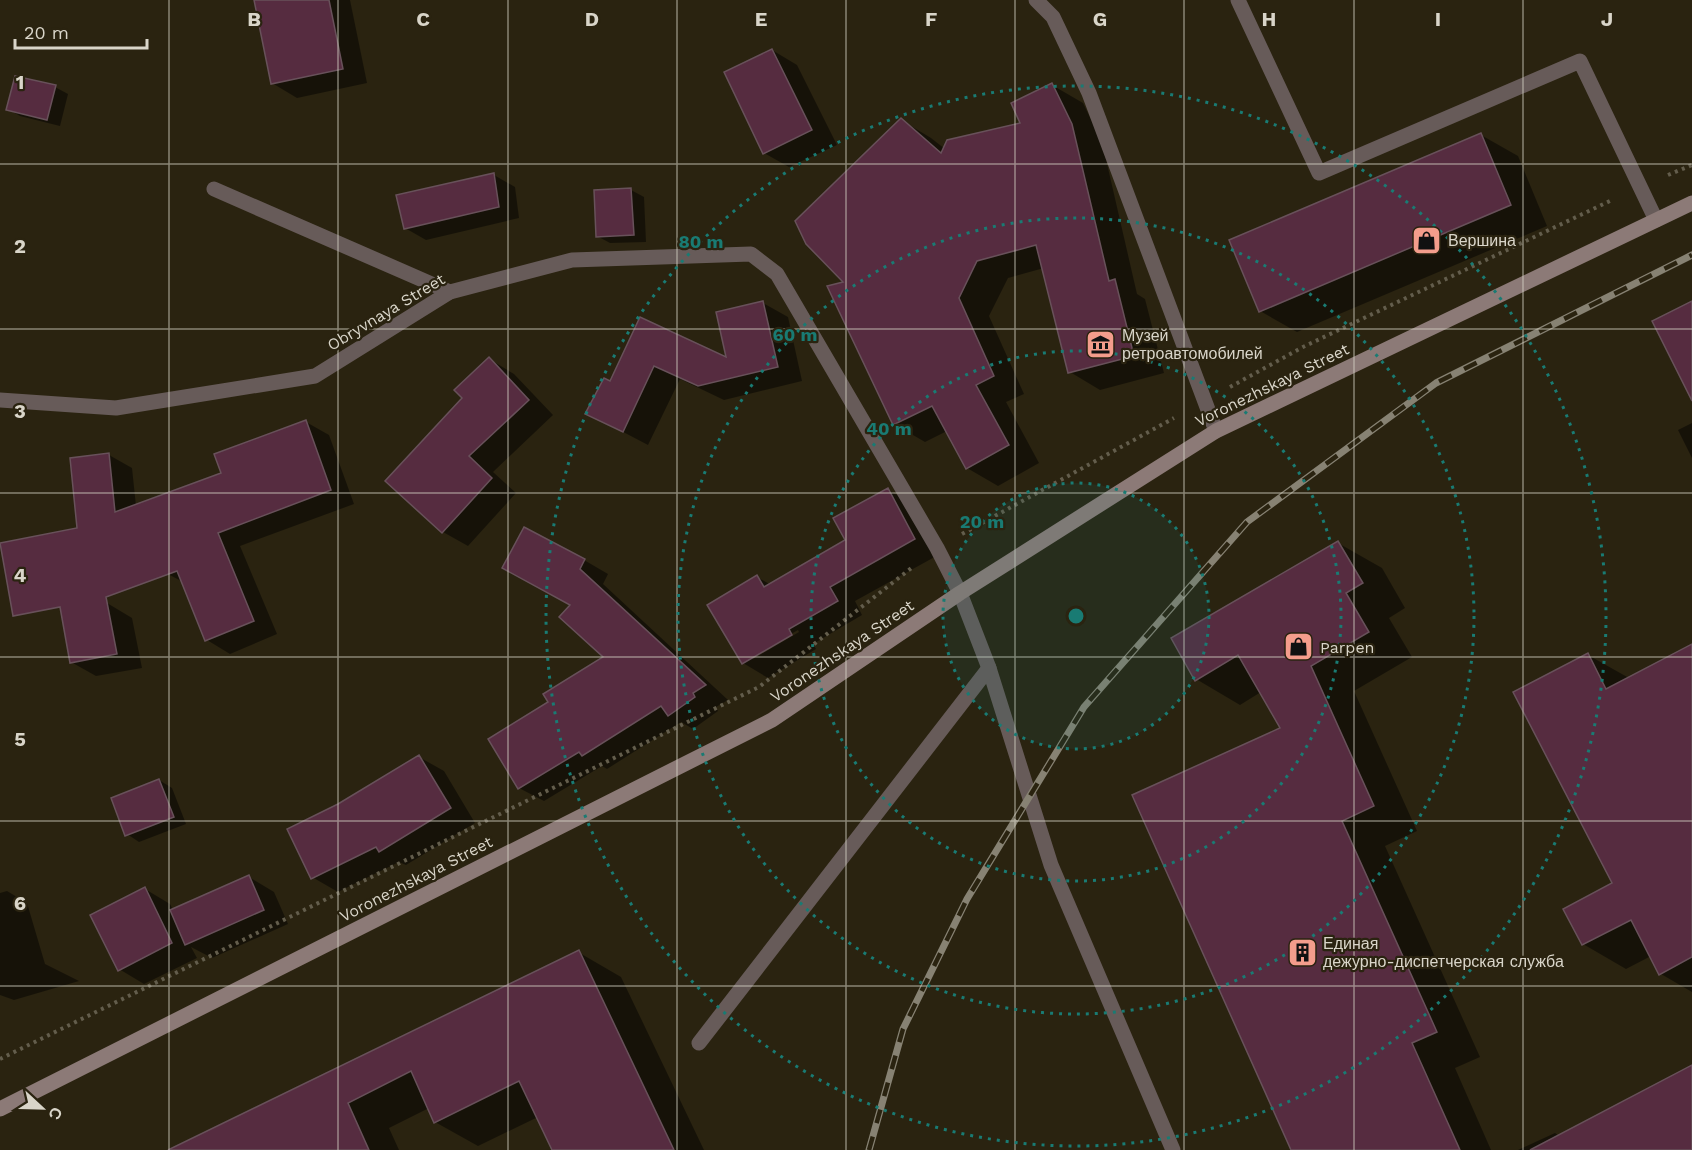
<svg xmlns="http://www.w3.org/2000/svg" width="1692" height="1150" viewBox="0 0 1692 1150" font-family="'Work Sans',sans-serif">
<style>
.shadow{fill:#0007;fill-rule:evenodd}
.building{fill:#562c40;stroke:#68515a;stroke-width:1.5}
.lines{fill:none;stroke-linecap:round;stroke-linejoin:round}
.path{stroke:#635d4c;stroke-width:4;stroke-dasharray:3 4.5;stroke-linecap:butt}
.lane{stroke:#675b59;stroke-width:15}
.street{stroke:#675b59;stroke-width:15}
.secondary{stroke:#8c7a77;stroke-width:15}
.rail-casing{stroke:#878273;stroke-width:7}
.rail{stroke:#2a2310;stroke-width:4.5;stroke-dasharray:14;stroke-linecap:butt}
.grid{fill:none;stroke:#d9d5c9;stroke-width:1.5;stroke-opacity:0.55}
.ring{fill:none;stroke:#197b73;stroke-width:3;stroke-dasharray:3 6}
.labels{text-anchor:middle;dominant-baseline:central;stroke-width:4.5;stroke-linejoin:round;paint-order:stroke}
.poi-label{font-size:16px;fill:#d9d5c9;stroke:#2a2310;text-anchor:start}
.street-label{font-size:16px;fill:#d9d5c9;stroke:#2a2310}
.grid-label{font-size:20px;text-anchor:middle;font-weight:bold;fill:#d9d5c9;stroke:#2a2310;stroke-width:4.5;stroke-linejoin:round;paint-order:stroke}
.centre{fill:#197b73;stroke:#2a2310;stroke-width:3}
.ring-label{font-size:18px;text-anchor:middle;font-weight:bold;fill:#197b73;stroke:#2a2310;stroke-width:4.5;stroke-linejoin:round;paint-order:stroke}
</style>
<rect width="100%" height="100%" fill="#2a2310"/>
<g class="shadow">
<path d="M255,0H350L367,83L297,98L272,83Z"/>
<path d="M772,50L797,65L837,145L789,167L764,153Z"/>
<path d="M1052,85L1083,103L1102,142L1137,294L1145,299L1164,373L1100,390L1070,372L1044,268L1008,278L989,316L1024,394L1006,402L1039,463L998,486L967,468L947,431L925,442L894,424L846,283L901,120L931,138L945,149L1023,124Z"/>
<path d="M55,87L68,94L60,126L20,116L8,109Z"/>
<path d="M1481,135L1518,156L1547,226L1297,332L1260,311Z"/>
<path d="M494,175L515,187L519,218L426,240L405,228Z"/>
<path d="M631,190L644,197L646,242L610,243L597,236Z"/>
<path d="M763,303L788,317L802,381L724,400L680,379L648,445L587,413L610,383L641,319L729,360Z"/>
<path d="M489,359L514,374L553,415L493,472L516,493L468,546L443,532Z"/>
<path d="M306,422L329,435L354,504L240,546L277,634L230,654L207,640L183,582L79,527L109,455L132,468L136,506L223,474Z"/>
<path d="M1692,423V458L1678,430Z"/>
<path d="M888,490L913,504L940,554L855,601L862,615L813,644L816,649L768,678L743,663L757,577L771,585L847,541ZM798,630L799,632L753,659V656Z"/>
<path d="M1338,543L1382,568L1405,608L1389,618L1412,657L1354,691L1417,831L1385,846L1480,1057L1455,1068L1491,1150H1292L1283,729L1261,692L1240,705L1196,679Z"/>
<path d="M584,560L608,574L603,584L728,700L716,707L718,711L693,729L681,722L607,769L602,766L544,801L519,788L550,702L605,658L572,605L528,581Z"/>
<path d="M107,603L132,618L142,668L96,676L71,662Z"/>
<path d="M1692,645V992L1661,974L1651,956L1626,969L1583,944L1614,884L1588,655L1629,678Z"/>
<path d="M419,757L444,771L475,823L406,865L399,862L338,892L312,877L339,805Z"/>
<path d="M159,780L172,788L186,824L139,842L127,834Z"/>
<path d="M249,877L274,892L288,924L212,958L191,947L197,958L144,984L119,969L145,889L170,904L173,910Z"/>
<path d="M7,891L27,903L45,964L79,981L14,1000L0,995V893Z"/>
<path d="M578,952L621,977L704,1150H554L538,1117L478,1146L435,1122L429,1108L389,1128L399,1150H172Z"/>
<path d="M1692,1066V1150H1518L1555,1133L1559,1136Z"/>
</g>
<g class="building">
<path d="M254,0H329L343,69L271,84Z"/>
<path d="M772,49L812,130L763,154L724,72Z"/>
<path d="M15,76L56,85L47,120L6,110Z"/>
<path d="M1052,83L1072,124L1109,281L1115,279L1134,356L1068,373L1036,245L977,261L959,298L994,376L976,385L1009,445L966,469L932,406L893,425L827,286L843,282L806,244L795,221L901,118L941,153L947,140L1020,123L1011,103Z"/>
<path d="M1481,133L1511,205L1259,312L1229,240Z"/>
<path d="M494,173L499,207L404,229L396,195Z"/>
<path d="M631,188L634,235L596,237L594,190Z"/>
<path d="M763,301L778,367L698,386L654,366L623,432L585,414L604,378L610,381L640,317L726,357L716,312Z"/>
<path d="M1692,301V401L1652,321Z"/>
<path d="M489,357L529,400L469,456L492,478L442,533L385,481L462,398L454,390Z"/>
<path d="M306,420L331,490L218,533L254,621L205,641L177,571L106,597L117,654L70,663L60,607L13,616L0,543L77,528L70,458L109,453L115,512L221,473L214,454Z"/>
<path d="M888,488L915,539L830,587L838,601L789,629L792,635L742,664L707,605L757,575L764,587L845,540L833,518Z"/>
<path d="M524,527L585,559L580,569L706,685L693,693L695,697L668,716L661,706L582,756L579,752L518,789L488,739L548,702L543,694L603,657L559,617L570,605L502,568Z"/>
<path d="M1338,541L1363,583L1346,593L1369,632L1311,666L1374,806L1342,821L1437,1032L1412,1043L1460,1150H1291L1132,795L1280,728L1238,655L1195,681L1171,638Z"/>
<path d="M1692,644V957L1659,975L1631,920L1582,945L1563,909L1612,883L1513,692L1588,653L1606,689Z"/>
<path d="M419,755L451,808L379,852L376,847L311,879L287,829L338,804Z"/>
<path d="M159,779L174,817L125,836L111,798Z"/>
<path d="M249,875L264,910L185,945L170,910Z"/>
<path d="M145,887L172,943L118,971L90,915Z"/>
<path d="M579,950L674,1150H552L519,1081L434,1123L411,1071L348,1103L369,1150H168Z"/>
<path d="M1692,1065V1150H1530Z"/>
</g>
<g class="lines">
<g class="path">
<path d="M1668,175L1692,165"/>
<path d="M1230,387L1303,347L1612,200"/>
<path d="M962,534L1174,418"/>
<path d="M0,1059L759,687L914,566"/>
</g>
<g class="lane">
<path d="M1238,0L1319,173L1580,61L1656,220"/>
<path d="M214,189L450,292"/>
<path d="M960,593L989,668L1051,865L1173,1150"/>
<path d="M699,1043L989,668"/>
</g>
<g class="street">
<path d="M1036,0L1053,17L1089,93L1216,431"/>
<path d="M0,400L116,408L315,376L450,292L572,260L751,254L777,274L937,548L960,593"/>
</g>
<path class="secondary" d="M0,1109L772,720L960,593L1216,431L1692,203"/>
<defs>
<path id="rail" d="M869,1150L903,1029L967,899L1084,707L1247,522L1436,383L1692,255"/>
</defs>
<use href="#rail" class="rail-casing"/>
<use href="#rail" class="rail"/>
</g>
<path class="grid" d="M169,0V1150M338,0V1150M508,0V1150M677,0V1150M846,0V1150M1015,0V1150M1184,0V1150M1354,0V1150M1523,0V1150M0,164H1692M0,329H1692M0,493H1692M0,657H1692M0,821H1692M0,986H1692"/>
<circle cx="1076" cy="616" r="133" fill="#197b73" fill-opacity=".12"/>
<g class="ring">
<circle cx="1076" cy="616" r="133"/>
<circle cx="1076" cy="616" r="265"/>
<circle cx="1076" cy="616" r="398"/>
<circle cx="1076" cy="616" r="530"/>
</g>
<defs>
<symbol id="shop-square" viewBox="-11 -11 22 22"><rect x="-9" y="-9" width="18" height="18" rx="4" fill="#f49d8c" stroke="#2a2310"/><path d="M-5-2.5h2.3a2.7 3.5 0 0 1 5.4 0H5L5.5 6h-11ZM-1.5-2.5h3a1.5 2.3 0 0 0-3 0Z" fill="#111"/></symbol>
<symbol id="museum-square" viewBox="-11 -11 22 22"><rect x="-9" y="-9" width="18" height="18" rx="4" fill="#f49d8c" stroke="#2a2310"/><path d="M0-6L6-3V-2H-6V-3ZM-5-1h2V3h-2ZM-1-1h2V3h-2ZM3-1h2V3H3ZM-6 4H6V6H-6Z" fill="#111"/></symbol>
<symbol id="building-square" viewBox="-11 -11 22 22"><rect x="-9" y="-9" width="18" height="18" rx="4" fill="#f49d8c" stroke="#2a2310"/><path d="M-4-6H4V6H1V3H-1V6H-4ZM-2.5-4.3h1.7v1.8h-1.7ZM.8-4.3h1.7v1.8H.8ZM-2.5-1h1.7V.8h-1.7ZM.8-1h1.7V.8H.8Z" fill="#111"/></symbol>
</defs>
<g fill-rule="evenodd">
<use href="#shop-square" x="1410" y="224" width="33" height="33"/>
<use href="#museum-square" x="1084" y="328" width="33" height="33"/>
<use href="#shop-square" x="1282" y="630" width="33" height="33"/>
<use href="#building-square" x="1286" y="936" width="33" height="33"/>
</g>
<g class="labels">
<g class="poi-label">
<text x="1448" y="240">Вершина</text>
<text x="1122" y="335">Музей<tspan x="1122" dy="18">ретроавтомобилей</tspan></text>
<text x="1320" y="647">Parpen</text>
<text x="1323" y="943">Единая<tspan x="1323" dy="18">дежурно-диспетчерская служба</tspan></text>
</g>
<g class="street-label">
<text transform="translate(386 312) rotate(-31)">Obryvnaya Street</text>
<text transform="translate(1272 385) rotate(-26)">Voronezhskaya Street</text>
<text transform="translate(842 651) rotate(-34)">Voronezhskaya Street</text>
<text transform="translate(416 879) rotate(-27)">Voronezhskaya Street</text>
</g>
</g>
<g class="grid-label">
<text x="254" y="26">B</text>
<text x="423" y="26">C</text>
<text x="592" y="26">D</text>
<text x="761" y="26">E</text>
<text x="931" y="26">F</text>
<text x="1100" y="26">G</text>
<text x="1269" y="26">H</text>
<text x="1438" y="26">I</text>
<text x="1607" y="26">J</text>
<text x="20" y="89">1</text>
<text x="20" y="253">2</text>
<text x="20" y="418">3</text>
<text x="20" y="582">4</text>
<text x="20" y="746">5</text>
<text x="20" y="910">6</text>
</g>
<circle cx="1076" cy="616" r="9" class="centre"/>
<g class="ring-label">
<text x="701" y="248">80 m</text>
<text x="795" y="341">60 m</text>
<text x="889" y="435">40 m</text>
<text x="982" y="528">20 m</text>
</g>
<g transform="translate(42 1108) rotate(112)" stroke="#2a2310" stroke-width="4.5" paint-order="stroke">
<path d="M0-4.5L10 22L0 15L-10 22Z" fill="#d9d5c9"/>
<text y="-9" font-size="16" font-weight="bold" text-anchor="middle" fill="#d9d5c9">С</text>
</g>
<path d="M15 39v9h132v-9" fill="none" stroke="#d9d5c9" stroke-width="3"/>
<text x="24" y="39" font-size="18" fill="#d9d5c9" stroke="#2a2310" stroke-width="4.5" paint-order="stroke">20 m</text>
</svg>
